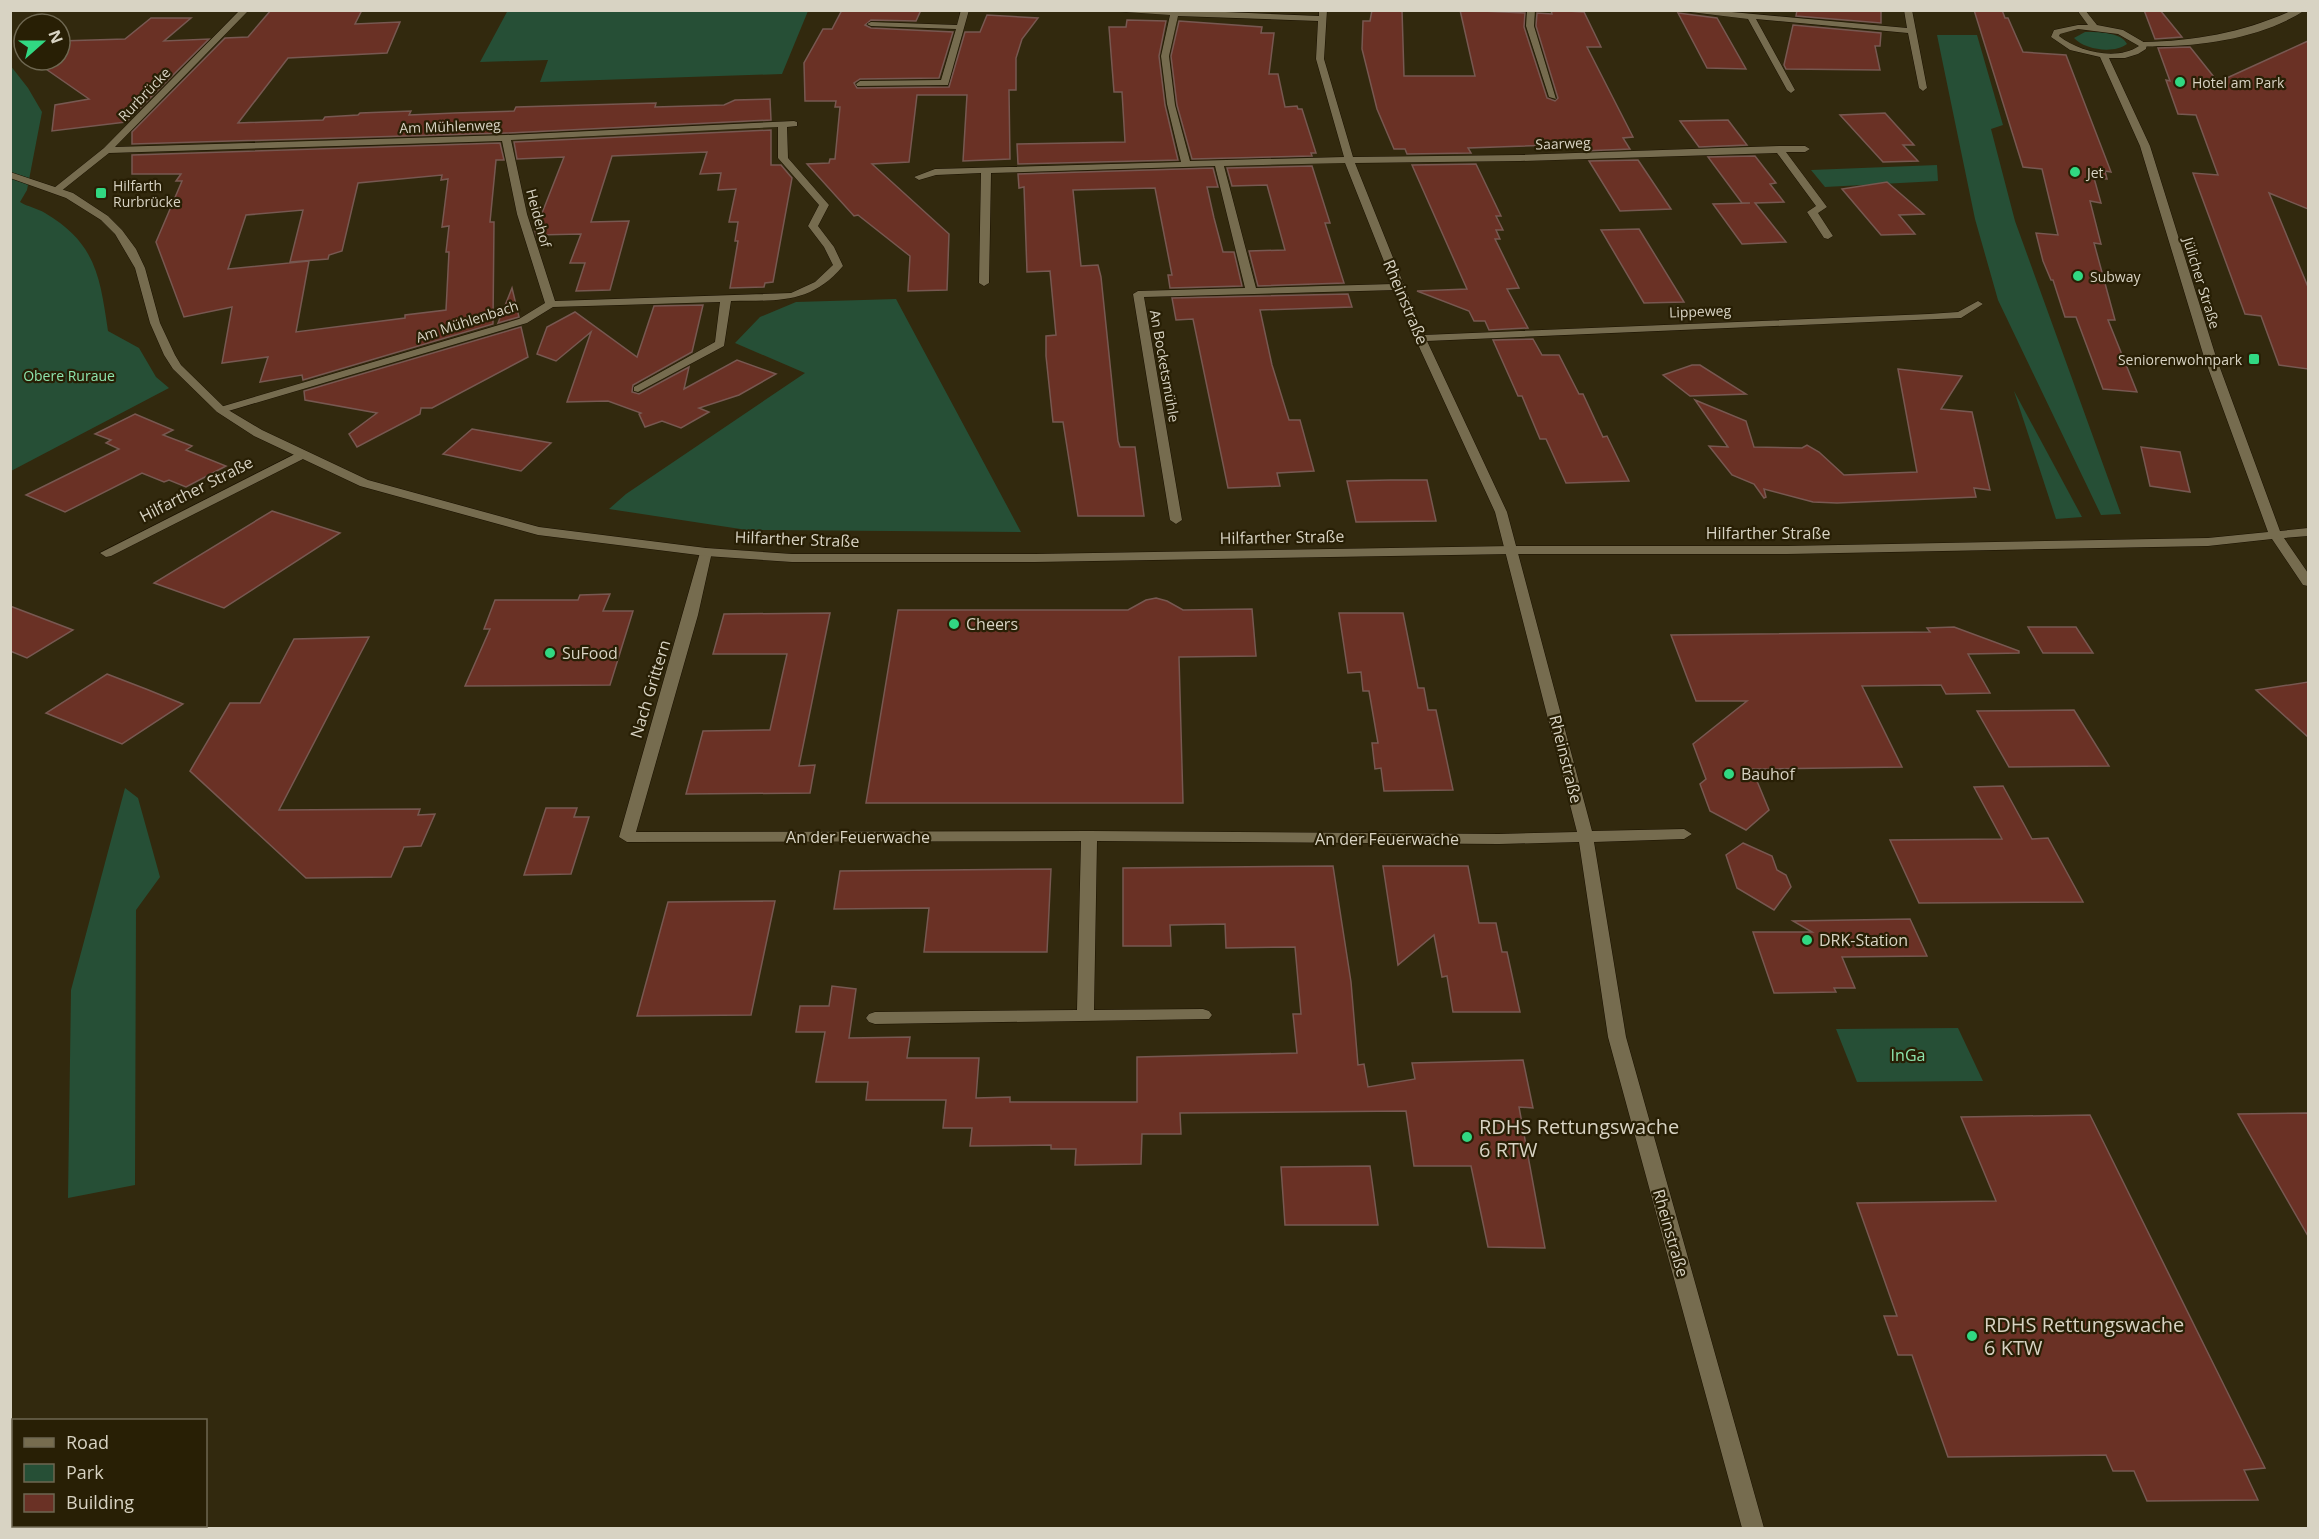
<svg xmlns="http://www.w3.org/2000/svg" width="2319" height="1539" viewBox="0 0 2319 1539" font-family="'Open Sans',sans-serif">
<style>
.green{fill:#264f36}
.building{fill:#6a3125;stroke:#775851;stroke-width:1.5;fill-rule:evenodd}
.lines{fill:none;stroke-linecap:round;stroke-linejoin:round}
.street-casing{stroke:#1a1100;stroke-width:1}
.secondary-casing{stroke:#1a1100;stroke-width:1}
.street{fill:#766c4f;fill-rule:evenodd}
.secondary{fill:#766c4f;fill-rule:evenodd}
.poi-dot{fill:#31d882;stroke:#281f05;stroke-width:2}
.labels{text-anchor:middle;dominant-baseline:central;stroke-width:4.5;stroke-linejoin:round;paint-order:stroke}
.far-poi-label{font-size:14px;fill:#d8d3c3;stroke:#281f05;text-anchor:start}
.far-street-label{font-size:14px;fill:#d8d3c3;stroke:#281f05}
.far-park-label{font-size:14px;fill:#8de4ad;stroke:#281f05}
.street-label{font-size:16px;fill:#d8d3c3;stroke:#281f05}
.poi-label{font-size:16px;fill:#d8d3c3;stroke:#281f05;text-anchor:start}
.park-label{font-size:16px;fill:#8de4ad;stroke:#281f05}
.near-poi-label{font-size:20px;fill:#d8d3c3;stroke:#281f05;text-anchor:start}
</style>
<rect width="100%" height="100%" fill="#32290e"/>
<g class="green">
<path d="M508,10H808V11L782,74L540,82L548,60L480,62Z"/>
<path d="M2085,32C2099,32 2121,32 2127,44C2114,54 2085,50 2074,38Z"/>
<path d="M1937,35H1977L2003,125L1991,129L2015,221L2121,514L2101,515L1998,300L1975,219Z"/>
<path d="M10,65L28,88L42,112L27,190L20,202C28,207 37,208 45,213C96,243 100,277 108,331L139,348L156,377L169,388L11,471Z"/>
<path d="M1937,165L1938,181L1825,187L1811,170Z"/>
<path d="M896,299L1021,532L747,530L609,509L626,494L805,373L735,343L760,317L796,302Z"/>
<path d="M2014,391L2082,517L2056,519Z"/>
<path d="M125,788L138,798L160,877L136,910L135,1185L68,1198L71,990Z"/>
<path d="M1958,1028L1983,1081L1857,1082L1836,1029Z"/>
</g>
<g class="building">
<path d="M271,10H362L355,24L400,22L387,53L288,58L238,123L323,120L325,117L358,115L360,113L411,111L409,115L455,113L514,111L516,107L656,103L655,107L724,105L735,100L770,99L771,120L506,133L132,144V132L225,38L248,37Z"/>
<path d="M842,10H921L916,21L871,20L865,25L871,28L953,32L939,78L860,79L854,83L857,88L949,87L965,32H980L987,15L1038,18L1022,39L1016,58V90H1009L1010,159L963,161L967,95H917L909,162L872,164L949,234L947,290L908,291L910,256L858,215L854,216L807,164L829,163L830,159H835L840,107H835L836,101H805L804,63L823,29H832Z"/>
<path d="M1372,10H1402L1404,76H1475L1460,10L1525,13L1524,27L1547,98L1555,101L1558,98L1536,26L1537,13L1552,14L1551,10L1584,12L1601,47H1587L1633,137L1623,138L1630,149L1583,151L1579,144L1468,148L1471,153L1407,154L1405,149H1394L1377,109L1362,49L1363,21H1370Z"/>
<path d="M1797,10H1881V23L1796,16Z"/>
<path d="M1974,10H2002L2005,18H2008L2023,52L2066,55L2111,172L2105,171L2107,179L2094,178L2101,203L2090,201L2101,244L2094,243L2115,320H2108L2137,392L2103,389L2076,317H2065L2053,280H2051L2043,261L2036,233L2058,235L2042,169L2023,167Z"/>
<path d="M2144,10H2160L2182,37L2155,39Z"/>
<path d="M1678,13L1717,18L1746,69L1707,68Z"/>
<path d="M151,18H191L164,41L209,39L126,122L52,131L55,105L89,99L33,60H60V41L125,39Z"/>
<path d="M1127,20L1166,21L1159,56L1165,105L1178,160L1018,164L1017,144L1125,142L1122,92H1114L1109,27H1126Z"/>
<path d="M1179,21L1262,27L1261,33H1274L1269,74H1278L1285,107L1297,106L1298,109H1302L1316,153H1311L1312,156L1192,159L1177,105L1171,56Z"/>
<path d="M1793,25L1881,33L1880,46H1875L1880,70L1786,69L1784,65Z"/>
<path d="M2308,41V209L2269,193L2308,287V369L2279,365L2261,316L2245,314L2193,173L2218,175L2196,115L2178,114L2166,80L2170,81L2158,48L2190,47L2218,82Z"/>
<path d="M1885,113L1914,145H1903L1918,161L1883,162L1840,115Z"/>
<path d="M1728,120L1747,145L1699,147L1680,121Z"/>
<path d="M771,130V165H781L792,178L773,282L765,283L764,287L730,288L738,241H735L738,222H729L736,189L718,190L721,173L700,174L707,152L612,156L591,222L629,221L610,290L576,291L585,263H570L581,234L536,235L535,231L564,157L517,159L514,142Z"/>
<path d="M500,143L504,160H496L490,222H494L493,324L303,380L302,375L260,382L268,357L222,363L232,307L184,317L156,242L182,181H176L181,174H132V155ZM442,175L441,180L448,179L442,227L449,226L446,252H449L446,310L405,315V318L296,332L309,261L228,269L246,215L303,210L290,262L328,259L329,255L342,251L358,183Z"/>
<path d="M1755,156L1776,183L1770,184L1784,202L1755,203L1786,242L1742,244L1713,204L1750,203H1742L1708,157Z"/>
<path d="M1638,160L1671,209L1620,211L1589,161Z"/>
<path d="M1476,164L1501,216H1496L1503,230H1496L1500,239H1495L1519,288L1507,289L1528,328L1489,330L1485,321H1474L1469,311L1417,291L1467,289L1412,165Z"/>
<path d="M1312,166L1330,223H1325L1344,283L1258,286L1249,251L1285,250L1267,185L1232,186L1227,168Z"/>
<path d="M1213,168L1218,187H1207L1214,218L1223,252H1234L1242,286L1170,288L1168,275H1172L1155,188L1073,190L1081,266L1098,265L1101,277L1118,441L1120,447H1135L1144,516H1078L1063,422H1053L1046,356V336L1056,335L1050,271L1027,272L1024,187L1019,188L1018,174Z"/>
<path d="M1887,182L1924,214L1899,215L1915,234L1881,235L1842,189Z"/>
<path d="M1639,229L1684,302L1644,303L1601,230Z"/>
<path d="M512,288L519,317L498,323Z"/>
<path d="M1348,294L1352,307L1260,310L1272,365L1289,420H1300L1314,471L1277,473L1280,486L1228,488L1193,319L1176,320L1172,298Z"/>
<path d="M703,305L692,352L633,385L632,392L639,394L689,367L684,389L737,360L776,374L739,395L699,408L709,412L681,428L662,421L645,427L639,414L641,413L608,401L567,402L591,332L556,361L537,354L547,327L575,312L637,357L654,306Z"/>
<path d="M521,327L528,357L432,408H421L420,414L357,447L349,434L377,413L305,400L304,391Z"/>
<path d="M1533,339L1542,355H1559L1579,394H1583L1603,437L1607,436L1629,481L1566,483L1546,439H1540L1522,396H1518L1493,340Z"/>
<path d="M1692,365H1700L1746,394L1690,396L1663,375Z"/>
<path d="M1898,369L1962,376L1941,409L1972,412L1990,490L1974,488L1976,497L1837,503L1813,502L1764,489L1766,497L1764,498L1754,484L1732,475L1709,446L1728,447L1695,400L1746,421L1754,447L1802,448L1807,445L1819,452L1844,475L1917,472Z"/>
<path d="M135,414L173,430L163,435L192,446L186,450L226,466L186,487L169,480L164,482L142,473L65,512L26,495L119,449L106,443L111,440L95,434Z"/>
<path d="M472,429L551,443L521,471L443,454Z"/>
<path d="M2141,447L2180,452L2190,492L2150,486Z"/>
<path d="M1390,480H1427L1436,521L1356,522L1347,481Z"/>
<path d="M272,511L340,533L224,608L154,583Z"/>
<path d="M610,594L603,611H633L610,685L465,686L490,629H484L495,600H578L580,595Z"/>
<path d="M1156,598L1167,601L1183,610L1252,609L1256,656L1179,657L1183,803H866L898,610H1128L1146,600Z"/>
<path d="M10,606L73,630L27,658L10,651Z"/>
<path d="M830,613L799,766L815,765L810,793L686,794L703,731L770,730L787,654H713L724,614Z"/>
<path d="M1339,613H1403L1418,688H1424L1428,710H1436L1453,790L1384,791L1381,768L1375,769L1372,743H1378L1369,691H1363L1361,672L1348,673Z"/>
<path d="M1954,627L2019,651V653L1968,654L1990,693L1946,694L1941,685L1862,686L1902,767L1752,769L1769,810L1746,830L1710,811L1700,784L1706,779L1693,744L1747,701H1696L1671,635L1930,632L1927,628Z"/>
<path d="M2028,627H2076L2093,653H2043Z"/>
<path d="M369,637L279,810L420,809L418,815L435,814L421,846L404,847L391,877L306,878L190,771L230,703H260L294,639Z"/>
<path d="M107,674L146,689L183,704L122,744L46,713Z"/>
<path d="M2308,682V737L2256,690Z"/>
<path d="M2074,710L2109,766L2009,767L1977,711Z"/>
<path d="M2003,786L2032,839L2048,838L2083,902L1919,903L1890,840L2002,839L1974,787Z"/>
<path d="M546,808H577L574,817H589L571,874L524,875Z"/>
<path d="M1743,843L1772,856L1777,870L1786,875L1791,887L1774,910L1737,888L1726,855Z"/>
<path d="M1333,866L1351,982L1358,1065L1364,1064L1368,1087L1415,1079L1412,1063L1523,1060L1533,1108L1519,1107L1545,1248L1488,1247L1471,1166H1414L1406,1111L1180,1113L1181,1134H1142L1141,1164L1075,1165L1076,1149H1051V1145L970,1146L972,1128H943L946,1100H866L868,1082H816L825,1032H796L800,1006H829L832,986L856,989L849,1038L910,1037L907,1058H979L976,1098L1010,1097V1102H1137V1057L1297,1053L1293,1014H1301L1295,947L1226,948L1225,924L1170,925L1171,946H1123V868Z"/>
<path d="M1383,866H1468L1479,923H1496L1502,952H1507L1520,1012H1453L1447,976L1442,977L1434,935L1398,965Z"/>
<path d="M1051,869L1047,952H924L929,908L834,909L840,871Z"/>
<path d="M775,901L751,1015L637,1016L668,902Z"/>
<path d="M1910,919L1927,956L1842,957L1855,988H1834L1836,992L1774,993L1753,932H1812L1793,921Z"/>
<path d="M2308,1113V1236L2238,1114Z"/>
<path d="M2090,1115L2265,1468L2244,1470L2258,1500L2147,1501L2134,1471H2113L2106,1455L1948,1457L1912,1355H1898L1884,1316H1897L1857,1203L1996,1201L1961,1117Z"/>
<path d="M1370,1166L1378,1225H1285L1281,1167Z"/>
</g>
<g class="lines">
<defs>
<g id="street">
<path d="M240,10H249L115,147L506,135L794,121L797,122V126L787,127L788,158L829,205L818,226L834,247L843,266C810,305 777,300 731,301L724,346L638,392L634,391V387L715,342L720,302L553,307L527,323L225,412H217V408L519,319L545,303L517,214L502,141L109,153L60,192H54V188L104,148ZM778,127V158L819,205L808,226L824,247L833,265L815,282L791,293L555,301L527,214L511,140Z"/>
<path d="M961,10H969L948,85L857,86L856,84L860,81L941,80L956,29L871,26L867,24L871,22L957,25Z"/>
<path d="M1097,10H1179L1319,16V10H1327L1324,59L1353,157L1520,155L1779,146H1805L1810,149L1805,152H1786L1827,207L1818,213L1833,236L1828,239L1824,238L1807,212L1816,206L1777,153L1520,161L1355,163L1424,335L1929,314L1958,312L1978,301L1983,304L1961,318L1427,341L1507,512L1592,831L1684,829L1692,834L1684,839L1594,842L1626,1037L1764,1528H1742L1608,1037L1579,842L1499,844L1097,841L1094,1010L1203,1009L1209,1011L1212,1015L1209,1019L875,1024L869,1022L866,1018L869,1014L875,1012L1077,1010L1081,841L627,842L619,837L701,549L706,548L712,552L698,615L636,832L1089,831L1499,834L1577,832L1495,512L1415,338L1396,290L1144,297L1182,520L1176,524L1170,520L1133,294L1138,291L1245,288L1215,166L991,173L989,283L984,286L979,283L981,173L936,175L919,180L914,177L935,169L1181,162L1167,104L1161,56L1170,15ZM1178,16L1318,21L1316,59L1344,157L1190,161L1175,105L1169,56ZM1345,163L1393,284L1256,288L1224,166Z"/>
<path d="M1527,10H1535L1534,26L1556,99L1549,97L1526,26Z"/>
<path d="M1674,10H1710L1907,28L1904,10H1912L1927,88L1923,91L1919,88L1908,33L1756,19L1795,90L1791,93L1787,90L1748,19Z"/>
<path d="M2293,10H2305C2267,36 2206,46 2161,46C2154,46 2145,48 2139,44L2143,42C2197,41 2244,32 2293,10Z"/>
<path d="M301,451L307,455L305,458L111,556L106,557L100,553Z"/>
</g>
<path id="secondary" d="M2077,10H2085L2097,25L2123,30L2147,44L2146,49L2138,54L2125,58H2109L2150,146L2216,357L2280,531L2308,528V536L2284,538L2308,573V586L2303,585L2272,539L2208,546L1787,554H1512L1035,562H792L706,556L538,535L360,486L254,436L217,412L173,369L164,355L150,323L135,268L115,234L101,220L66,198L10,178V172L73,193L108,216L122,230L136,249L145,268L160,323L175,355L181,365L225,408L262,430L368,480L539,527L706,548L792,554H1035L1512,546H1787L2208,538L2268,532L2204,357L2140,146L2100,57L2070,50L2051,37L2054,30L2078,25H2088ZM2078,29L2118,34L2139,46C2117,61 2079,52 2059,36L2060,34Z"/>
</defs>
<use href="#street" class="street-casing"/>
<use href="#secondary" class="secondary-casing"/>
<use href="#street" class="street"/>
<use href="#secondary" class="secondary"/>
</g>
<g class="poi-dot">
<circle cx="2180" cy="82" r="6"/>
<circle cx="2075" cy="172" r="6"/>
<rect x="95" y="187" width="12" height="12" rx="3"/>
<circle cx="2078" cy="276" r="6"/>
<rect x="2248" y="353" width="12" height="12" rx="3"/>
<circle cx="954" cy="624" r="6"/>
<circle cx="550" cy="653" r="6"/>
<circle cx="1729" cy="774" r="6"/>
<circle cx="1807" cy="940" r="6"/>
<circle cx="1467" cy="1137" r="6"/>
<circle cx="1972" cy="1336" r="6"/>
</g>
<g class="labels">
<g class="far-poi-label">
<text x="2192" y="82">Hotel am Park</text>
<text x="2087" y="172">Jet</text>
<text x="113" y="185">Hilfarth<tspan x="113" dy="16">Rurbrücke</tspan></text>
<text x="2090" y="276">Subway</text>
<text x="2242" y="359" text-anchor="end">Seniorenwohnpark</text>
</g>
<g class="far-street-label">
<text transform="translate(144 94) rotate(-46)">Rurbrücke</text>
<text transform="translate(450 126) rotate(-2)">Am Mühlenweg</text>
<text transform="translate(1563 143) rotate(-2)">Saarweg</text>
<text transform="translate(539 218) rotate(75)">Heidehof</text>
<text transform="translate(2202 283) rotate(73)">Jülicher Straße</text>
<text transform="translate(1700 311) rotate(-2)">Lippeweg</text>
<text transform="translate(467 321) rotate(-18)">Am Mühlenbach</text>
<text transform="translate(1165 366) rotate(80)">An Bocketsmühle</text>
</g>
<g class="far-park-label">
<text x="69" y="375">Obere Ruraue</text>
</g>
<g class="street-label">
<text transform="translate(1406 302) rotate(67)">Rheinstraße</text>
<text transform="translate(196 489) rotate(-27)">Hilfarther Straße</text>
<text x="1768" y="533">Hilfarther Straße</text>
<text transform="translate(1282 537) rotate(-1)">Hilfarther Straße</text>
<text transform="translate(797 539) rotate(2)">Hilfarther Straße</text>
<text transform="translate(650 689) rotate(-73)">Nach Grittern</text>
<text transform="translate(1566 759) rotate(76)">Rheinstraße</text>
<text x="858" y="837">An der Feuerwache</text>
<text x="1387" y="839">An der Feuerwache</text>
<text transform="translate(1671 1233) rotate(74)">Rheinstraße</text>
</g>
<g class="poi-label">
<text x="966" y="624">Cheers</text>
<text x="562" y="653">SuFood</text>
<text x="1741" y="774">Bauhof</text>
<text x="1819" y="940">DRK-Station</text>
</g>
<g class="park-label">
<text x="1908" y="1055">InGa</text>
</g>
<g class="near-poi-label">
<text x="1479" y="1126">RDHS Rettungswache<tspan x="1479" dy="23">6 RTW</tspan></text>
<text x="1984" y="1324">RDHS Rettungswache<tspan x="1984" dy="23">6 KTW</tspan></text>
</g>
</g>
<rect width="2319" height="1539" fill="none" stroke="#d8d3c3" stroke-width="24"/>
<rect x="12" y="1419" width="195" height="108" fill="#281f05" stroke="#6e6751" stroke-width="1.5"/>
<rect x="24" y="1438" width="30" height="9" fill="#766c4f" stroke="#6e6751" stroke-width="1.5"/>
<text x="66" y="1449" font-size="18" fill="#d8d3c3">Road</text>
<rect x="24" y="1464" width="30" height="18" fill="#264f36" stroke="#6e6751" stroke-width="1.5"/>
<text x="66" y="1479" font-size="18" fill="#d8d3c3">Park</text>
<rect x="24" y="1494" width="30" height="18" fill="#6a3125" stroke="#6e6751" stroke-width="1.5"/>
<text x="66" y="1509" font-size="18" fill="#d8d3c3">Building</text>
<g transform="translate(42 42) rotate(69)"><circle r="28" fill="#281f05" stroke="#6e6751" stroke-width="1.5"/>
<path d="M0-4.5L10 22L0 15L-10 22Z" fill="#31d882"/>
<text y="-9" font-size="16" font-weight="bold" text-anchor="middle" fill="#d8d3c3">N</text>
</g>
</svg>
